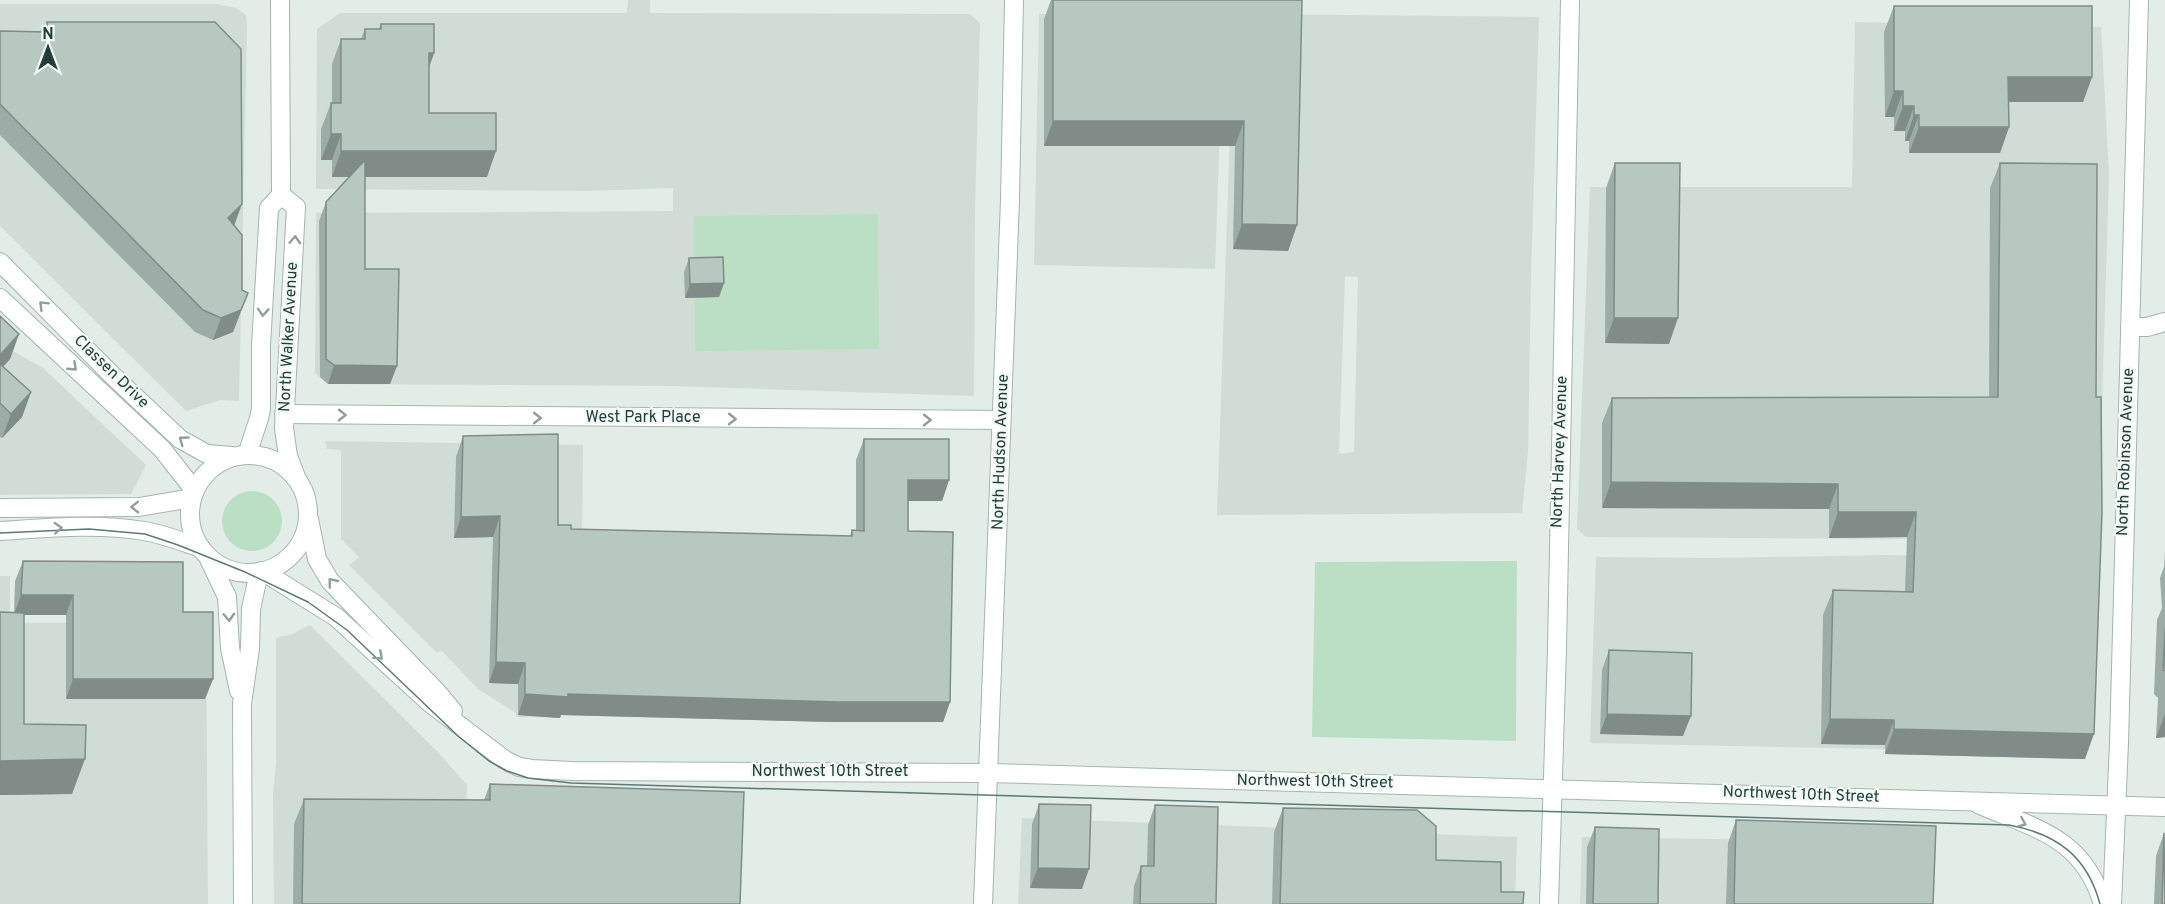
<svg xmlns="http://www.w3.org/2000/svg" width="2165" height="904" viewBox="0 0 2165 904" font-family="Overpass,sans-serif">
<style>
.built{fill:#d0ddd7;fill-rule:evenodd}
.green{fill:#badfc5}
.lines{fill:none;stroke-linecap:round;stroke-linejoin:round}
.minor-casing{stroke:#a4b5b0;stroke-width:20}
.tertiary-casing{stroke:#a4b5b0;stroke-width:20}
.secondary-casing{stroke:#a0b9b1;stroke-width:20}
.minor{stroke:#fff;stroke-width:18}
.tertiary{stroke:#fff;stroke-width:18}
.secondary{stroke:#fff;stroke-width:18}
.tram{stroke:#5c7a73;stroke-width:1.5}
.wall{fill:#9daca6}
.shaded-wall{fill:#808c87}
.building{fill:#b7c8c1;stroke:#808c87;stroke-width:1.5}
.oneway{stroke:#909f9c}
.labels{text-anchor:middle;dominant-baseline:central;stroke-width:4.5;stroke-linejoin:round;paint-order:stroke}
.street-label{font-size:16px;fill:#213f38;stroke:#f3f9f6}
</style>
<rect width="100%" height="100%" fill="#e2ede8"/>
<g class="built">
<path d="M628,0H650V13L970,14L980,23L975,210L974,396L673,386L328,384L315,373L316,213L673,211V188L587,191L316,189L317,29L340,13H627Z"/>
<path d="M0,4H217L236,8L246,15L247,24L239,401L220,400L186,411L0,226Z"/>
<path d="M1039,14L1224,15L1215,269L1034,265Z"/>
<path d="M1234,14L1539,17L1531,277L1528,452L1522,513L1217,515ZM1345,276L1358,277L1354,452L1339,454Z"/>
<path d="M1855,22L2101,27L2109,174L2098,540L1586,537L1577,529L1590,187H1852Z"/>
<path d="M0,338L13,351L43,368L146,465L131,494L0,495Z"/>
<path d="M325,441L583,445L582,536L560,718L516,717V713L478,689L441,650L437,653L349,565L359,557L341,539V450L327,449Z"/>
<path d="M1886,555L2085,558L2076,756L1881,749L1590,743L1596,557L1714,558Z"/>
<path d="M0,576H10V623L206,622L208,904H0Z"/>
<path d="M310,625L437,751L467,785L463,904H274L273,793L276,763V638L292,634Z"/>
<path d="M1022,818L1320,829L1318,904H1018Z"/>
<path d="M1342,831L1517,837L1515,904H1339Z"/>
<path d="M1582,837L1779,840L1922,904H1580Z"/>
</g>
<g class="green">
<path d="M878,214L879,349L695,351L694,216Z"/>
<circle cx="252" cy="521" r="30"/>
<path d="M1517,561L1516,741L1312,737L1315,562Z"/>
</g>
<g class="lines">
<defs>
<g id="minor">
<path d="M2130,327H2147L2165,322"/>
<path d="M284,414L1001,420"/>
</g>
<g id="tertiary">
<path d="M281,195L296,207L284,428L288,456L296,477"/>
<path d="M0,262L111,374L180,439L207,454L232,456"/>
<path d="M0,298L162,449L195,491"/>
<path d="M247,455L259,418L261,409V346L269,208L281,195L280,0"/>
<circle cx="249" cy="514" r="59"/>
<path d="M0,508L139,507L192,498"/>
<path d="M309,519L317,559L330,581L437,692L453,711"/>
<path d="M0,531C48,528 96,523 144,531C163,534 183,542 201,548"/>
<path d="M209,559L227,597L230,648L239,691"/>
<path d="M262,571L336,617L430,703L505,760L519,767L532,769L572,771L989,773"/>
<path d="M243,904L242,704L250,648L251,609L259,572"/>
<path d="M983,904L1010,200L1014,0"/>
<path d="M1549,904L1557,649L1570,0"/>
<path d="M2112,904L2119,743L2139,0"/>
</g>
<g id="secondary">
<path d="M989,773L2165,807"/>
<path d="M1978,804C2036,829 2083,837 2103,904"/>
</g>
</defs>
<use href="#minor" class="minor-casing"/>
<use href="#tertiary" class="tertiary-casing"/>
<use href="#secondary" class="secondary-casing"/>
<use href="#minor" class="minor"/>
<use href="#tertiary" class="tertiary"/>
<use href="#secondary" class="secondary"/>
<path class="tram" d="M0,533L89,529L145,534L178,545L245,572L308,602L347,630L458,736L489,761L507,771L528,778L571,783L2009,825C2057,834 2087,856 2100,904"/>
</g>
<g class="wall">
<path d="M1051,0H1302L1297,225L1288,251L1233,249L1235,146H1044V19Z"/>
<path d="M1894,6L2092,77L2083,102H2009V127L2000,153H1909V141H1905V131H1894V117H1885L1884,32Z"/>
<path d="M47,22L235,226L242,290L248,293L233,332L213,340L195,332L0,135V31L43,32Z"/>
<path d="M381,24L434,53L429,66V113L487,177H365V269L397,366L390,384H328L320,377L319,221L326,202L349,177H332V160H321V129L331,103H332V64L341,39H361L365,29H379Z"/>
<path d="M1615,163L1669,344L1605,343L1606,188Z"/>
<path d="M2000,163L2085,759L1885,754V745L1821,744L1823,615L1833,590L1905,591L1907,537L1829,538V509L1602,508V423L1612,398L1989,397L1990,188Z"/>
<path d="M689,258L724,283L719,297L685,298L684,272Z"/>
<path d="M0,316L19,334L10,359L3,367L31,392L22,417L2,438L0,437Z"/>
<path d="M463,436L558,525L571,529L850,536L852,530H856V460L864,439L949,480L942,501H908V531L950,702L943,722H832L561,715L560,718L518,715V684L489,683L493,537L454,538L456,457Z"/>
<path d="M2165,552V737L2156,738L2158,698L2154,694L2157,620L2162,608L2160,578L2164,567Z"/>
<path d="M23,561L183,612L213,679L205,699H66V615H24V724L72,794L0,795V612L14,613L15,581Z"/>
<path d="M1609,650L1683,736L1600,734L1602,670Z"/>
<path d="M490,784L740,904H293L294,824L304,799L484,800Z"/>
<path d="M1039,804L1082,889L1030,888L1032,824Z"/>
<path d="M1155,805L1216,904H1133L1134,886L1141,866H1147L1148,825Z"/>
<path d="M1283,808L1436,860L1501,892L1523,904H1272L1274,832Z"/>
<path d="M1736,820L1933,904H1726L1728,843Z"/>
<path d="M1595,827L1658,904H1586L1587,847Z"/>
<path d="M2164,833L2165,904H2154L2156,856Z"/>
</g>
<g class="shaded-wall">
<path d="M429,53H434L425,79Z"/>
<path d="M2008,77H2092L2083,102H1999Z"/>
<path d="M1894,91H1903L1894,117H1885Z"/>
<path d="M1903,106H1914L1905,131H1894Z"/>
<path d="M1914,115H1919L1909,141H1905Z"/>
<path d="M1053,121H1244L1235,146H1044Z"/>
<path d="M1919,127H2009L2000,153H1909Z"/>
<path d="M331,134H341L332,160H321Z"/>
<path d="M341,151H496L487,177H332Z"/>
<path d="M242,204L234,226L228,218Z"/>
<path d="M1242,224L1297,225L1288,251L1233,249Z"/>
<path d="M724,283L719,297L685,298L690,284Z"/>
<path d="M248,293L233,332L213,340L221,318Z"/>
<path d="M1614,318H1678L1669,344L1605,343Z"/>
<path d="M19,334L10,359L0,370V355Z"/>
<path d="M334,365L397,366L390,384H328Z"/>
<path d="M31,392L22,417L2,438L11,414Z"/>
<path d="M908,480H949L942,501H900Z"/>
<path d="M1611,482L1838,484L1829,509L1602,508Z"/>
<path d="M1838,512H1916L1907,537L1829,538Z"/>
<path d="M500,516L493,537L454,538L461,517Z"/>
<path d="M21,595H73L66,615H14Z"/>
<path d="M496,662L525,663L518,684L489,683Z"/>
<path d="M73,679H213L205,699H66Z"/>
<path d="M525,694H568L950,702L943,722H832L561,715L560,718L518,715Z"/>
<path d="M1607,714L1691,716L1683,736L1600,734Z"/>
<path d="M2165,714V737L2156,738Z"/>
<path d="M1830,719L1894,720L1885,745L1821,744Z"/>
<path d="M1894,729L2094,734L2085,759L1885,754Z"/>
<path d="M85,759L72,794L0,795V761Z"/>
<path d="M1038,868L1089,869L1082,889L1030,888Z"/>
</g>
<g class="building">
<path d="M1053,0H1302L1297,225L1242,224L1244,121H1053Z"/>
<path d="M1894,6H2092V77H2008L2009,127H1919V115H1914V106H1903V91H1894Z"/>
<path d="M47,22H215L241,49L242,204L228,218L242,235V290L248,293L241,310L221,318L203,310L0,104V31L49,32Z"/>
<path d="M381,24H434V53H429V113H496V151H341V134H331V103H341V39H365V29H381Z"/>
<path d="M365,160V269H399L397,366L334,365L326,359V202Z"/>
<path d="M1615,163H1680L1678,318H1614Z"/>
<path d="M2000,163L2097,164L2096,397H2101L2102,512L2094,734L1894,729V720L1830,719L1833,590L1913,592L1916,512H1838V484L1611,482L1612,398L1998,397Z"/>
<path d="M723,257L724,283L690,284L689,258Z"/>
<path d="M0,316L19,334L0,355Z"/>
<path d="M0,364L31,392L11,414L0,403Z"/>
<path d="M558,434V525H571V529L852,536V530L864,531V439H949V480H908V531L953,532L950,702H840L568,694V697L525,694V663L496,662L500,516L461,517L463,436Z"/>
<path d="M23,561L183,562V612H213V679H73V595H21Z"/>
<path d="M0,612L24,613V724L86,725L85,759L0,761Z"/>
<path d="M2165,628V671L2163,670Z"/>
<path d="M1609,650L1692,653L1691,716L1607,714Z"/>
<path d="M490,784L744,792L740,904H302L304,799L490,800Z"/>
<path d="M1039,804L1091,805L1089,869L1038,868Z"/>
<path d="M1155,805L1218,807L1216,904H1140L1141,866H1154Z"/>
<path d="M1283,808L1417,810L1436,826V860L1501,862V892H1524L1523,904H1280Z"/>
<path d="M1736,820L1936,826L1933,904H1734Z"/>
<path d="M1595,827L1659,829L1658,904H1593Z"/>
<path d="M2164,833L2165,904H2162Z"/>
</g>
<defs><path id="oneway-chevron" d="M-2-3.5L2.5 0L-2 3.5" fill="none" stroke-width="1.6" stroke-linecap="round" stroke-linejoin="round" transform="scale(1.5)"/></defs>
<g class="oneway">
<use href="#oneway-chevron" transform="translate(295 240) rotate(-88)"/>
<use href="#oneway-chevron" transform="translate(43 305) rotate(-135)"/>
<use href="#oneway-chevron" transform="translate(263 312) rotate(94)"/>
<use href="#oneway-chevron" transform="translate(73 367) rotate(43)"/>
<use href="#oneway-chevron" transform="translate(342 415) rotate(1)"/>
<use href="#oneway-chevron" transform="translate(537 418)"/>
<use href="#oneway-chevron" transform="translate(732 419)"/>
<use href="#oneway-chevron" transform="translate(927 420)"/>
<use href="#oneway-chevron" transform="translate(183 440) rotate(-144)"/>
<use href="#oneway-chevron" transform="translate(135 507) rotate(179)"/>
<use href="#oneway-chevron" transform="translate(58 528) rotate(-3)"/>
<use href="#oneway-chevron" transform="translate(332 582) rotate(-129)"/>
<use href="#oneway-chevron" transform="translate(229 617) rotate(87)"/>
<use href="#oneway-chevron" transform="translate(379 656) rotate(42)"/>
<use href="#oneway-chevron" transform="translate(2022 823) rotate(23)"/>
</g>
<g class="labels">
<g class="street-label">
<text transform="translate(289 337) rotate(-87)">North Walker Avenue</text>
<text transform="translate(111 372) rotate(44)">Classen Drive</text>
<text x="643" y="418">West Park Place</text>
<text transform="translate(1001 452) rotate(-88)">North Hudson Avenue</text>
<text transform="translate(1560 452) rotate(-88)">North Harvey Avenue</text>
<text transform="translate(2126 452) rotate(-88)">North Robinson Avenue</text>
<text x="830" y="772">Northwest 10th Street</text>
<text transform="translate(1315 782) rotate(1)">Northwest 10th Street</text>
<text transform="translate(1801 795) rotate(2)">Northwest 10th Street</text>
</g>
</g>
<g transform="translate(48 48)" stroke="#f3f9f6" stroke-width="4.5" paint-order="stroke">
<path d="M0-4.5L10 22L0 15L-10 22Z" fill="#213f38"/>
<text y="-9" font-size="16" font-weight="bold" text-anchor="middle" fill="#213f38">N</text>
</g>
</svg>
